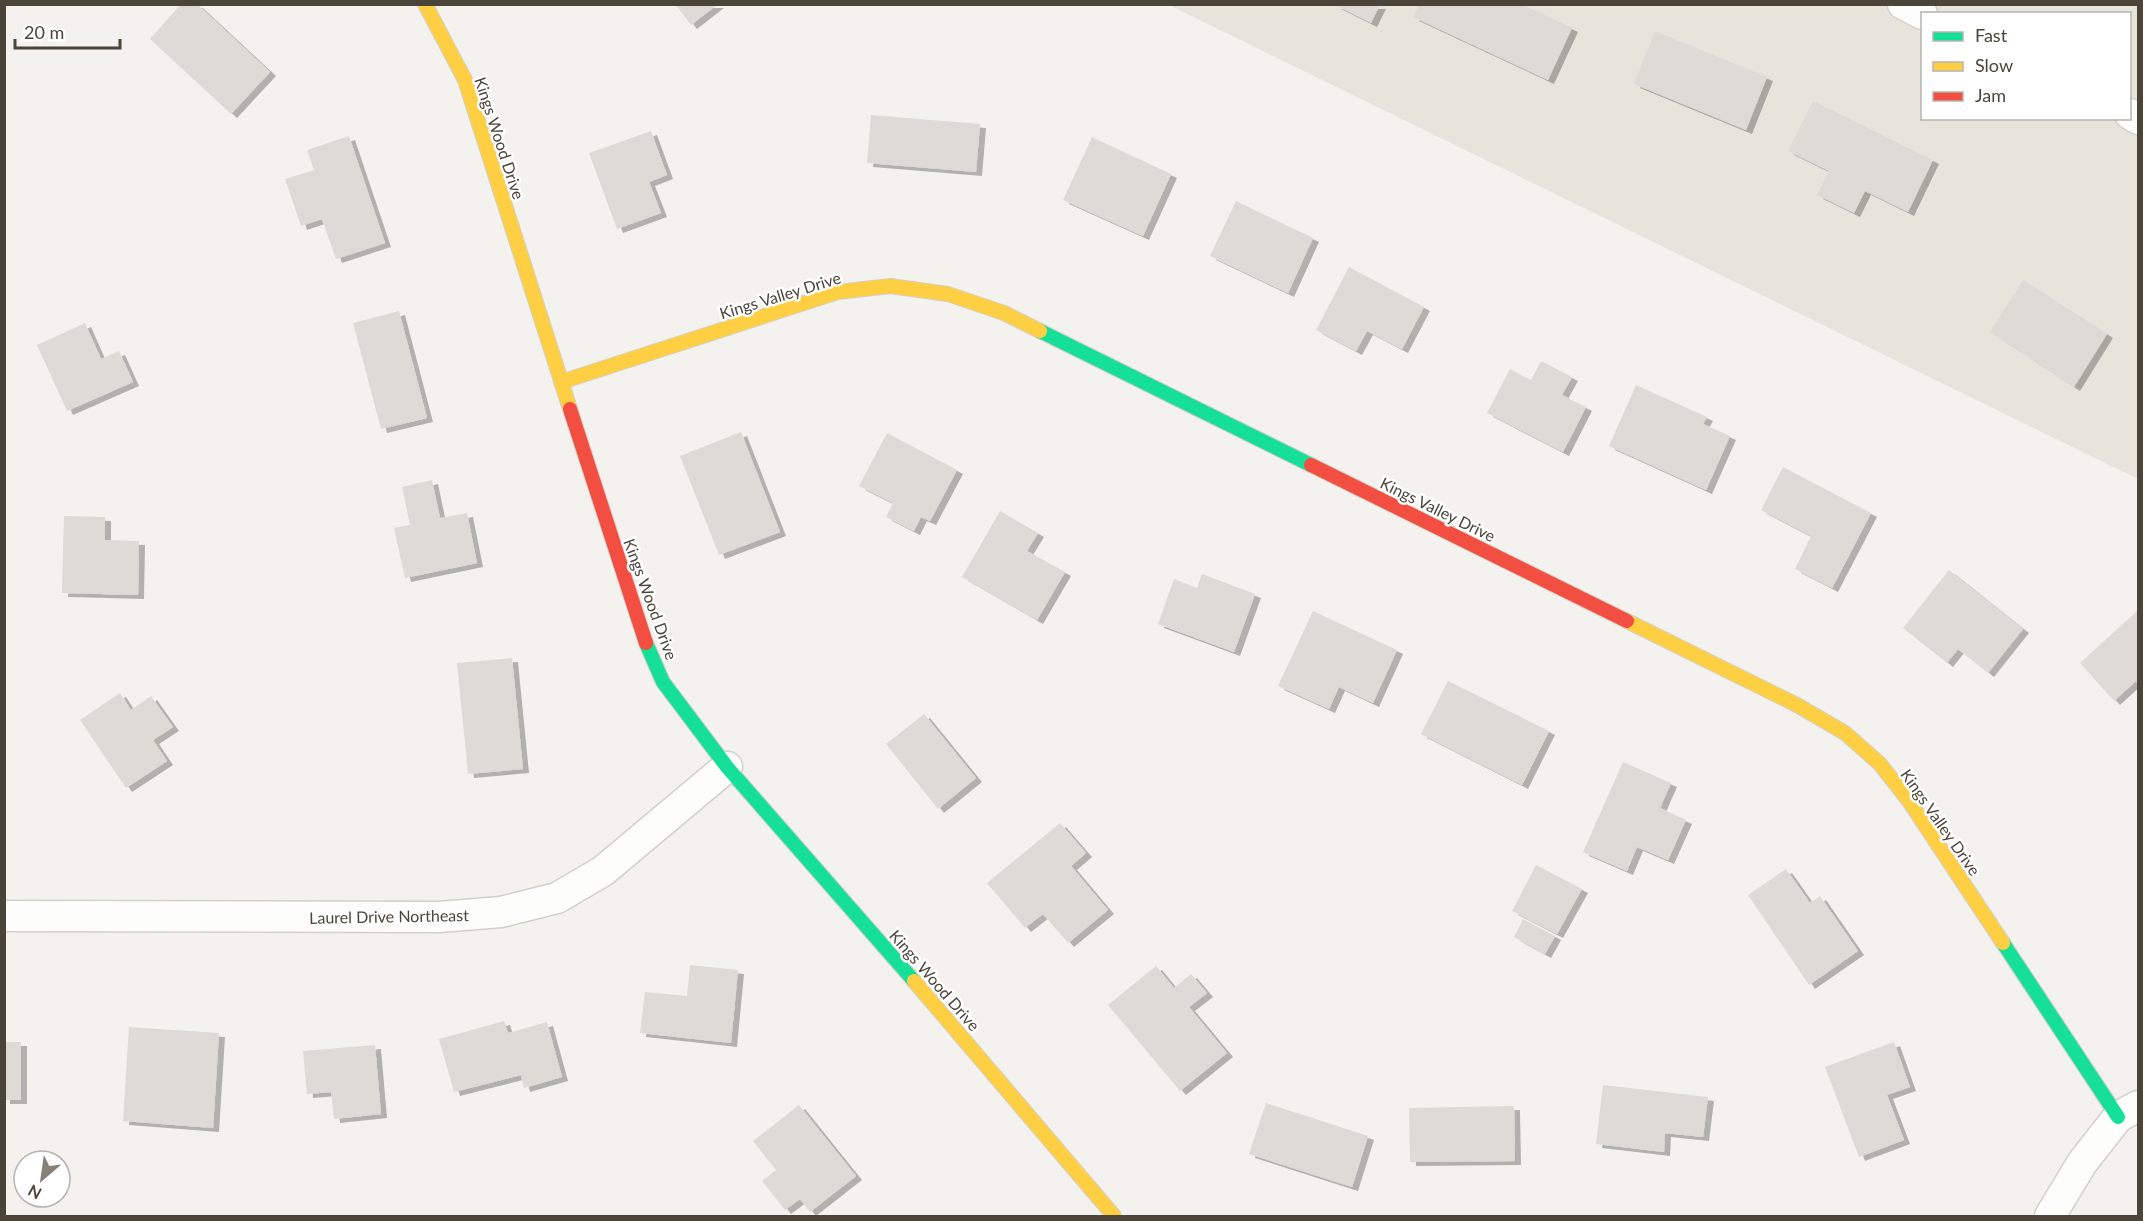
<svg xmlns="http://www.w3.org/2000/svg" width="2143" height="1221" viewBox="0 0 2143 1221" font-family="Lato,sans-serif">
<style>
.residential{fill:#e7e4dc;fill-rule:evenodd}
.building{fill:#dedbd6;filter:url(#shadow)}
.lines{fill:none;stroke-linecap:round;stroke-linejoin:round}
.street-casing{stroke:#d2d0cb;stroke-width:33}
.fast-casing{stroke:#d3cfc5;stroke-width:16}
.slow-casing{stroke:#d3cfc5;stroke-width:16}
.jam-casing{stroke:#d3cfc5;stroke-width:16}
.street{stroke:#fdfdfc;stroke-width:30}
.fast{stroke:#16e098;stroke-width:14}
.slow{stroke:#ffcf43;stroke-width:14}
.jam{stroke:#f24e42;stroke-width:14}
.labels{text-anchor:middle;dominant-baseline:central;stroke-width:5;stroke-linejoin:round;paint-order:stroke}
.street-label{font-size:16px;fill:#4b4439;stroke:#fff}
</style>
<defs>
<filter id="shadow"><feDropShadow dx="6" dy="4" stdDeviation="0" flood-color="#0004"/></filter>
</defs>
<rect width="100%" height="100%" fill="#f4f2ee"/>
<path class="residential" d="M1169,5H2138V479ZM1922,14H2130V118H1922Z"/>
<g class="building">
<path d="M181,4H197L270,72L231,114L150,39Z"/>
<path d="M675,4H718L691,25Z"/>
<path d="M1419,4H1521L1572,28L1548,80L1413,17Z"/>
<path d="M1335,5H1380L1371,23Z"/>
<path d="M1655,31L1767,77L1746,130L1634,84Z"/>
<path d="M1813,101L1933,160L1908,212L1865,191L1854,213L1817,195L1829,171L1788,151Z"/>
<path d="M871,115L980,124L976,172L867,163Z"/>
<path d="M651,131L667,175L649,182L661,213L617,229L589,153Z"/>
<path d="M349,136L385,243L336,259L322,219L301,226L285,179L314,170L307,150Z"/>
<path d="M1092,137L1171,174L1143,236L1063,200Z"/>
<path d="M1236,201L1313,238L1288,293L1210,256Z"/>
<path d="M1349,267L1424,307L1402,349L1367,331L1356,351L1316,330Z"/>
<path d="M2023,280L2107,334L2074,387L1990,332Z"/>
<path d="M399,311L427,418L381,429L353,323Z"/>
<path d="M85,323L101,359L119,351L133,382L67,411L37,345Z"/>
<path d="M1541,361L1572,377L1562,395L1586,407L1563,452L1487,413L1510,369L1531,380Z"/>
<path d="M1636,385L1707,417L1703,424L1730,436L1706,490L1609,446Z"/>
<path d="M741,432L780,532L719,555L680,456Z"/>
<path d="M887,433L957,470L930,521L921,517L914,531L886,517L893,503L859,486Z"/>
<path d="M1783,467L1871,513L1832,588L1795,569L1811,536L1761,510Z"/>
<path d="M432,480L440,518L467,513L477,563L405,578L394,528L410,525L402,487Z"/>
<path d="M1000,511L1038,533L1027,551L1065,572L1037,620L962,577Z"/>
<path d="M64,516L105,517V540L139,541L138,595L62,593Z"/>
<path d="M1949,570L2023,629L1988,673L1958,649L1947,663L1903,628Z"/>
<path d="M1202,574L1255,594L1234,652L1158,624L1174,579L1197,588Z"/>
<path d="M2138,610V685L2136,681L2114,701L2080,663Z"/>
<path d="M1313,611L1397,650L1373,703L1339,687L1329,709L1278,686Z"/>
<path d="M512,658L523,769L468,774L457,663Z"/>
<path d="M1448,681L1549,731L1522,785L1421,734Z"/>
<path d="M120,693L131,710L151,696L173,727L153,740L167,761L126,788L80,720Z"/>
<path d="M924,714L976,778L938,809L886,744Z"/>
<path d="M1623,762L1671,783L1660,808L1686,820L1668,860L1637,847L1627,871L1583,852Z"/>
<path d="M1060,823L1086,853L1071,866L1108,910L1068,943L1043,914L1025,928L987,883Z"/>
<path d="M1536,865L1582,889L1557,934L1512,911Z"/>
<path d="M1786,869L1810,903L1820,896L1858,951L1809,985L1748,895Z"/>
<path d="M1523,919L1555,936L1545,954L1514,937Z"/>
<path d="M690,965L738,970L731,1043L640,1033L645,992L687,996Z"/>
<path d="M1156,966L1174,988L1191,974L1207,993L1189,1007L1227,1053L1180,1091L1108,1005Z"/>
<path d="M504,1021L508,1033L547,1022L562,1077L524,1088L521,1075L454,1092L439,1039Z"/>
<path d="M129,1027L219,1033L213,1128L123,1121Z"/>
<rect x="4" y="1042" width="17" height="58"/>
<path d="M1894,1042L1910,1087L1887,1095L1904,1140L1859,1157L1825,1067Z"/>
<path d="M375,1045L381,1114L334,1119L331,1092L307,1094L303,1051Z"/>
<path d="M1603,1085L1708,1097L1703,1137L1665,1133L1664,1152L1596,1144Z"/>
<path d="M1266,1103L1368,1136L1352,1187L1249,1154Z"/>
<path d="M799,1105L856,1176L810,1212L800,1199L785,1210L762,1181L776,1170L753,1141Z"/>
<path d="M1514,1106L1515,1161L1410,1162L1409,1108Z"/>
</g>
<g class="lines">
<defs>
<g id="street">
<path d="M1903,4L1922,14"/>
<path d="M2130,114L2138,119"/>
<path d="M4,916L439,917L501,912L557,898L603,871L727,767"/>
<path d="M2050,1216L2082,1163L2118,1117L2138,1106"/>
</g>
<g id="fast">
<path d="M1040,331L1311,465"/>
<path d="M646,643L663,682L727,767L914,981"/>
<path d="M2003,943L2118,1117"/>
</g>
<g id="slow">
<path d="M425,4L465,80L570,409"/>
<path d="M561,382L838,292L890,286L948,294L1004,313L1040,331"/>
<path d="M1627,621L1797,705L1845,733L1880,764L1909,801L2003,943"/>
<path d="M914,981L1114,1216"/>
</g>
<g id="jam">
<path d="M570,409L646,643"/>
<path d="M1311,465L1627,621"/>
</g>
</defs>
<use href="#street" class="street-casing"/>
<use href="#fast" class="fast-casing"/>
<use href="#slow" class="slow-casing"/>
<use href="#jam" class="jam-casing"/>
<use href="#street" class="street"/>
<use href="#fast" class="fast"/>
<use href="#slow" class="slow"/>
<use href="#jam" class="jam"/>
</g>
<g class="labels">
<g class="street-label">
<text transform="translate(500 138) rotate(72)">Kings Wood Drive</text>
<text transform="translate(780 295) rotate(-17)">Kings Valley Drive</text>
<text transform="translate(1438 509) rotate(26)">Kings Valley Drive</text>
<text transform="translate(651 599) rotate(70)">Kings Wood Drive</text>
<text transform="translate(1941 822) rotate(55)">Kings Valley Drive</text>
<text transform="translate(389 916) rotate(-1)">Laurel Drive Northeast</text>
<text transform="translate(935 980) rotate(49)">Kings Wood Drive</text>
</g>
</g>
<rect width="2143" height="1221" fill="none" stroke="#4b4439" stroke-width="12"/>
<rect x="1921" y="12" width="210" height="108" fill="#ffffff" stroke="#b7b4b0" stroke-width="1.5"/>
<rect x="1933" y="32" width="30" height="9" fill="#16e098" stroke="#b7b4b0" stroke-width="1.5"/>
<text x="1975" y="42" font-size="18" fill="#4b4439">Fast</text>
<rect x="1933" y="62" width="30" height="9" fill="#ffcf43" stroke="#b7b4b0" stroke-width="1.5"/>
<text x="1975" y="72" font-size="18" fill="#4b4439">Slow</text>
<rect x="1933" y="92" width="30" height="9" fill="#f24e42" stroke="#b7b4b0" stroke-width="1.5"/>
<text x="1975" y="102" font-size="18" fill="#4b4439">Jam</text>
<g transform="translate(42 1179) rotate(209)"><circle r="28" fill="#ffffff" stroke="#b7b4b0" stroke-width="1.5"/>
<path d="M0-4.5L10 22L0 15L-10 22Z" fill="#868178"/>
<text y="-9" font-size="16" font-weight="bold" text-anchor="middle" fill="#4b4439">N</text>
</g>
<path d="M15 39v9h105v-9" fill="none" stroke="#4b4439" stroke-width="3"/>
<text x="24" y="39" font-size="18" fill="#4b4439" stroke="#ffffff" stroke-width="4.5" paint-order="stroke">20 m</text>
</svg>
